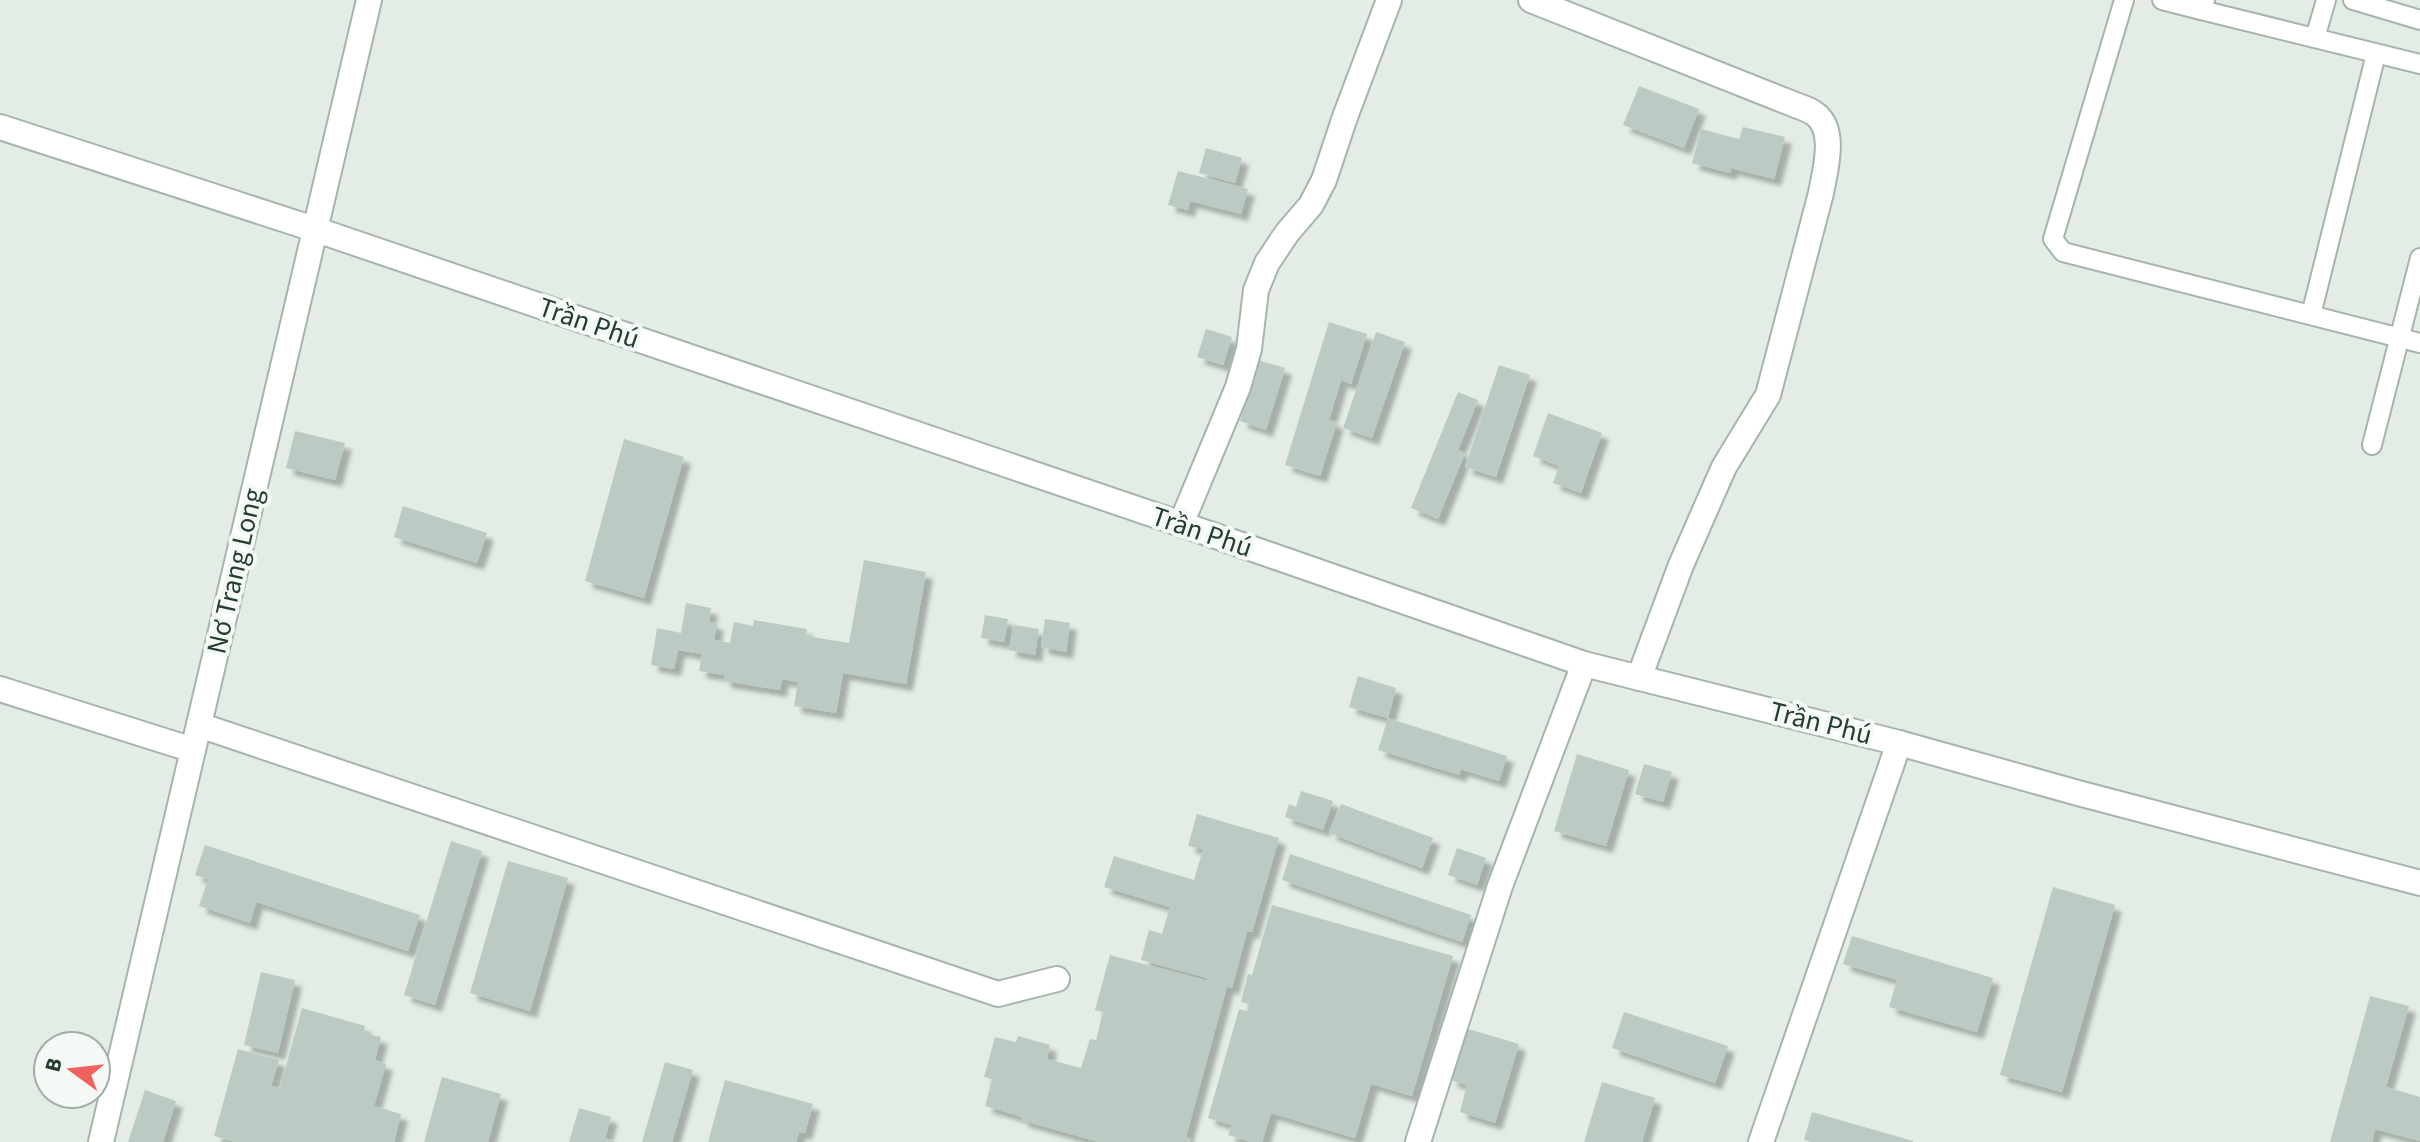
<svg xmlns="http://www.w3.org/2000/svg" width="2420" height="1142" viewBox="0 0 2420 1142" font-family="'Source Sans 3',sans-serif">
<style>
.building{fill:#bbcac2;filter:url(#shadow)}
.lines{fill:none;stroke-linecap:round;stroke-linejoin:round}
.service-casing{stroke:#a6b5ac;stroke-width:22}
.minor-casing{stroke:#a6b5ac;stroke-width:28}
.tertiary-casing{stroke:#a6b5ac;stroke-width:28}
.service{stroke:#fff;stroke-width:18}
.minor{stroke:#fff;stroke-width:24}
.tertiary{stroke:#fff;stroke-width:24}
.labels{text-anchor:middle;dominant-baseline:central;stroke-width:8;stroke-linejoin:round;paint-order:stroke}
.street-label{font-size:28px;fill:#233e31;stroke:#f4f9f5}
</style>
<defs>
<filter id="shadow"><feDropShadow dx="7" dy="7" stdDeviation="2" flood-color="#0004"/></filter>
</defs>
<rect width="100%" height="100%" fill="#e3ede6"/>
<g class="building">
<path d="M1639,86L1699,109L1684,148L1623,125Z"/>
<path d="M1743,127L1785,137L1774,179L1731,168L1730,173L1692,163L1701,129L1739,139Z"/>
<path d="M1206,148L1242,158L1235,183L1199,173Z"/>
<path d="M1178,171L1248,189L1241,214L1190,201L1188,210L1168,205Z"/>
<path d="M1329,322L1367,334L1351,384L1341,380L1329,420L1337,422L1320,476L1285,465Z"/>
<path d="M1206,329L1232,337L1223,365L1197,357Z"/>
<path d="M1376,332L1405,342L1372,438L1343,428Z"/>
<path d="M1258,360L1285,368L1266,430L1240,421Z"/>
<path d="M1499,365L1530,375L1496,477L1465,467Z"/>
<path d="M1458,392L1478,400L1458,450L1465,453L1438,519L1411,508Z"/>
<path d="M1548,413L1602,433L1581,493L1553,483L1559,466L1533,456Z"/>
<path d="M295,431L345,443L335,480L286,468Z"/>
<path d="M624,439L684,457L644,598L585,581Z"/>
<path d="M403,506L487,533L477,563L394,537Z"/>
<path d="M864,560L926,572L906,684L843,673L836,713L794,706L798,682L782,679L780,690L724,681V675L699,671L702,654L678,650L674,669L651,665L657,628L681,633L686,603L711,608L709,622L717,623L714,640L730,643L734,622L753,626L754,620L807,629L806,636L849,643Z"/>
<path d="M985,615L1008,619L1004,642L981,638Z"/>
<path d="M1045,619L1070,623L1066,652L1041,647Z"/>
<path d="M1014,625L1039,629L1035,655L1009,650Z"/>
<path d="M1358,676L1396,688L1388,718L1349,707Z"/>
<path d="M1388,718L1507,756L1499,781L1461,769L1459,775L1378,750Z"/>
<path d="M1577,754L1629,770L1606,846L1554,831Z"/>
<path d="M1644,764L1672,772L1663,802L1635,794Z"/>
<path d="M1301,791L1333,801L1323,830L1285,817L1289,804L1296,807Z"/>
<path d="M1341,804L1433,838L1422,868L1329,833Z"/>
<path d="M1197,814L1279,838L1252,932L1247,931L1232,988L1227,986L1186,1137L1191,1139L1190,1142H1099L1021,1120L1022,1117L985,1106L992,1079L984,1077L995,1037L1016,1042L1018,1036L1050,1045L1047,1059L1081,1068L1090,1039L1096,1040L1103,1012L1095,1010L1110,955L1207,981L1208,978L1141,960L1149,930L1162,934L1170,907L1104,887L1114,856L1194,880L1203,849L1188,846Z"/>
<path d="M451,841L482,851L435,1005L404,995Z"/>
<path d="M205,845L420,915L408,951L256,902L250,923L199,906L208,879L195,875Z"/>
<path d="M1457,848L1486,858L1477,885L1448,875Z"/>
<path d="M1290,854L1471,915L1462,942L1282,880Z"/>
<path d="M508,861L568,878L530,1011L470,993Z"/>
<path d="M2053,887L2115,905L2062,1092L2000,1075Z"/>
<path d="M1272,905L1453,956L1412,1096L1371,1084L1355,1138L1271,1113L1262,1142H1251L1228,1135L1232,1125L1208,1118L1239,1009L1247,1011L1249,1004L1241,1002L1248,974L1252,975Z"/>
<path d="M1852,936L1993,978L1977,1032L1889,1007L1897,980L1843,964Z"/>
<path d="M261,972L295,980L278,1053L244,1045Z"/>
<path d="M2370,996L2409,1006L2386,1087L2420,1097V1141L2375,1129L2372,1142H2330Z"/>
<path d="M302,1008L365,1026L363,1033L381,1037L375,1060L386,1064L374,1106L401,1114L394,1142H236L214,1136L238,1049L279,1060L271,1086L280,1088Z"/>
<path d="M1624,1012L1728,1046L1715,1083L1612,1048Z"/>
<path d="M1465,1028L1519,1044L1495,1123L1460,1112L1467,1085L1450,1080Z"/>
<path d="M665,1062L693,1070L672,1142H642Z"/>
<path d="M442,1077L501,1094L488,1142H424Z"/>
<path d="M725,1080L813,1104L805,1133L799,1132L796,1142H708Z"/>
<path d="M1602,1082L1655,1098L1642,1142H1584Z"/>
<path d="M145,1090L176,1101L163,1142H128Z"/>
<path d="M579,1108L611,1117L605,1138L616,1142H569Z"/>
<path d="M1812,1112L1913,1141V1142H1812L1804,1140Z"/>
</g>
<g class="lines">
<defs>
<g id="service">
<path d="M2124,0L2053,239L2063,252L2420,343"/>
<path d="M2162,0L2201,10L2205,0"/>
<path d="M2353,0L2420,20"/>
<path d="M2201,10L2420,64"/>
<path d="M2315,38L2326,0"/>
<path d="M2311,315L2376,54"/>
<path d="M2372,445L2420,258"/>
</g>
<g id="minor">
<path d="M1531,0L1798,106C1804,108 1811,111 1815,114C1837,130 1825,171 1821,193L1768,395L1724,467L1681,565L1639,678"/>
<path d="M1181,524L1238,387L1249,349L1256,290L1267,263L1287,233L1311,205L1324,180L1345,117L1389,0"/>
<path d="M0,689L193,750"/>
<path d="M199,725L998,994L1057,979"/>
<path d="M101,1142L369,0"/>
<path d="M1418,1142L1500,886L1584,664"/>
<path d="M1761,1142L1899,743"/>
</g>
<path id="tertiary" d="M0,127L314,229L1181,524L1584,664L1899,743L2078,793L2420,883"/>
</defs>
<use href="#service" class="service-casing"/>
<use href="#minor" class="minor-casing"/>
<use href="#tertiary" class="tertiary-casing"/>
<use href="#service" class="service"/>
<use href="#minor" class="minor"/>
<use href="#tertiary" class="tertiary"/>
</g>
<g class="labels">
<g class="street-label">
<text transform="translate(589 323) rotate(19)">Trần Phú</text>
<text transform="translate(1202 532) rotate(19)">Trần Phú</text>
<text transform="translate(235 571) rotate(-77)">Nơ Trang Long</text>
<text transform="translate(1821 723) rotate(14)">Trần Phú</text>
</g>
</g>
<g transform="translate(72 1070) rotate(285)"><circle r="38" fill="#f4f9f5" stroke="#a0aea7" stroke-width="2"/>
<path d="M0-6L14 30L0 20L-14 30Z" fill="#f0625e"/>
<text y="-12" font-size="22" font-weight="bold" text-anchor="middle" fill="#233e31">B</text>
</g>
</svg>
